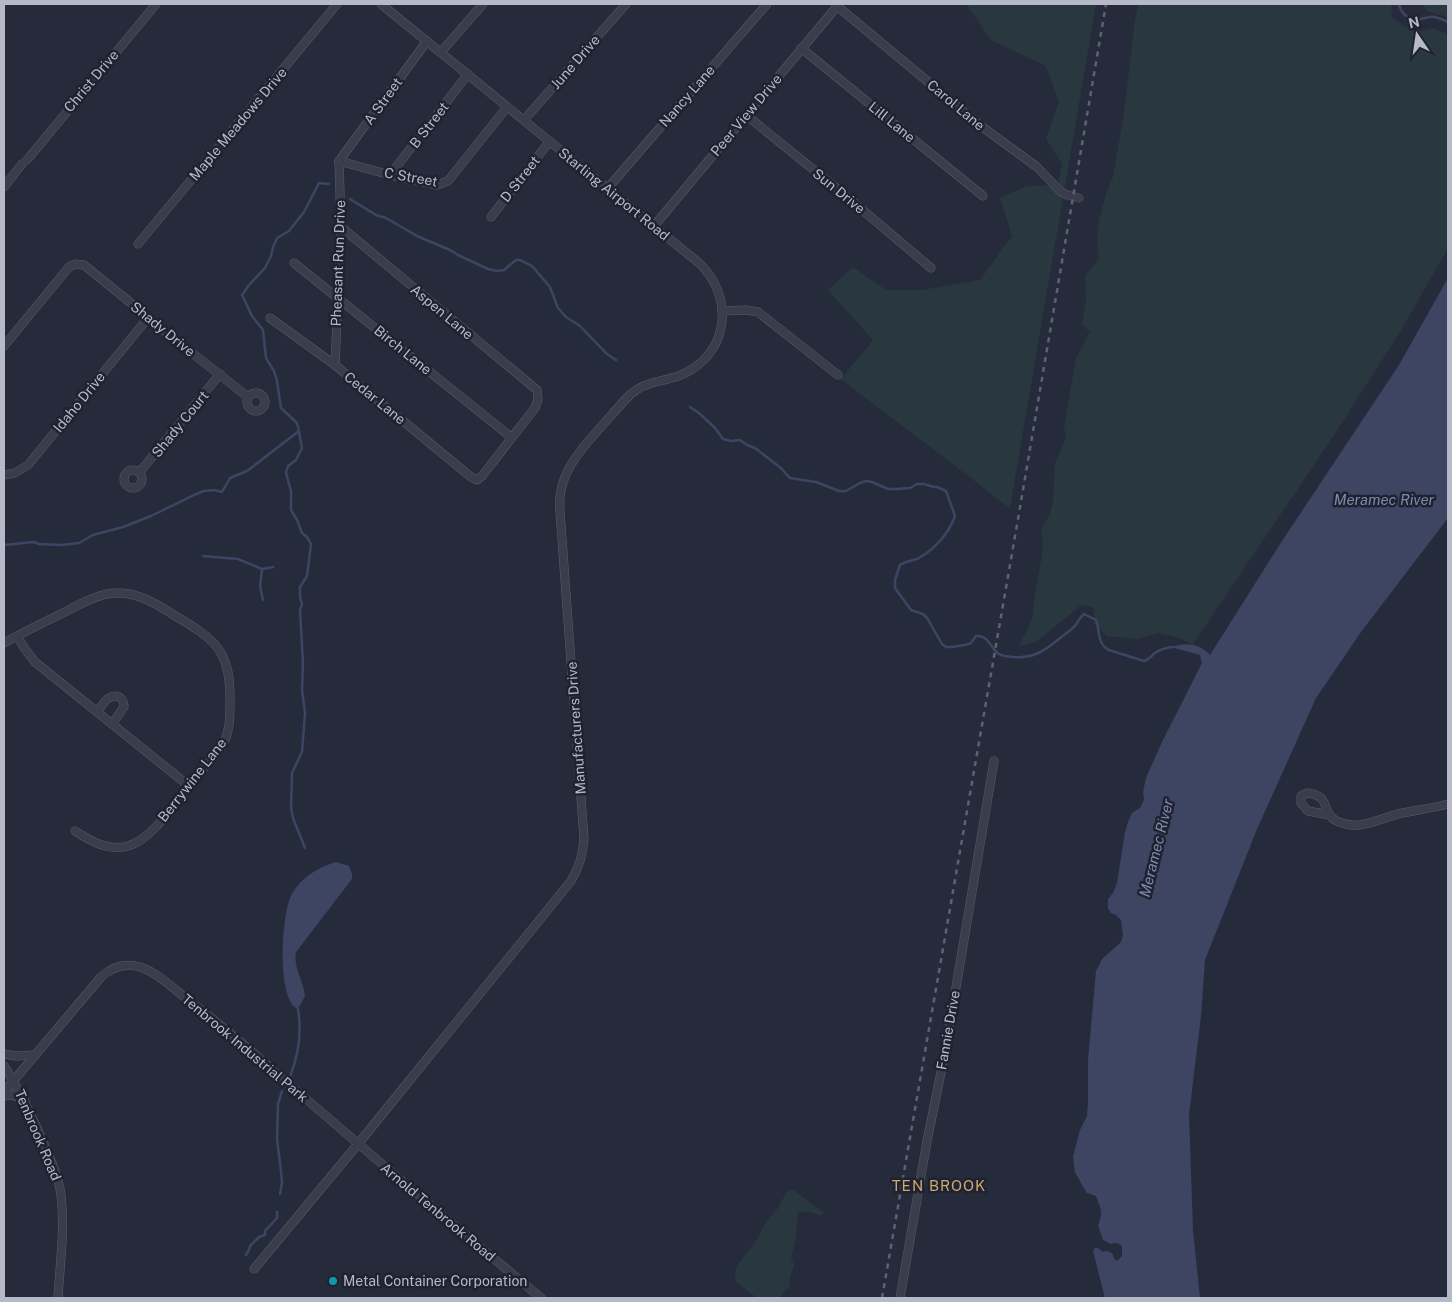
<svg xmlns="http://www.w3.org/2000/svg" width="1452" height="1302" viewBox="0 0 1452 1302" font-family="'Public Sans',sans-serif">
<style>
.green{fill:#29383e}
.water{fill:#3d4563}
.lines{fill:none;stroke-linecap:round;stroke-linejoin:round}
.stream{stroke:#3d4563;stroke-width:2.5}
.minor-casing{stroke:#585b6a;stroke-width:9}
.minor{stroke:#3a3d4c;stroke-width:8}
.rail{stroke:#5c6173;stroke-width:2.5;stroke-dasharray:5 5;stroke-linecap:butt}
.culture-dot{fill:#0f9aa8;stroke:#1f2231;stroke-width:2}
.labels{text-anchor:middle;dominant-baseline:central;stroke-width:5;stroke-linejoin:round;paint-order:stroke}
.street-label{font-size:14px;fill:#b6b9c7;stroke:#1f2231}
.poi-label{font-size:14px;fill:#b6b9c7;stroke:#1f2231;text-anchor:start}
.water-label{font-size:15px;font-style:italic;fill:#8089ac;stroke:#1f2231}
.neighbourhood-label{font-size:15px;letter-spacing:1px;fill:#ccaa6c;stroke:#1f2231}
</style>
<rect width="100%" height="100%" fill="#262b3c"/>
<g class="green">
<path d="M966,4H1096L1010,508L841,379L873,340L828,290L853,267L886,290H922L980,280L1012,236L1000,198L1027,186L1058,185L1062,164L1046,139L1059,102L1046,66L991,40Z"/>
<path d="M1138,4H1391L1392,18L1415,32L1434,28L1448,35V248L1400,332L1334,435L1193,644L1176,637L1158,633L1138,639L1107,636L1095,625L1094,608L1081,605L1036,642L1019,646L1032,620L1035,595L1042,555L1043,542L1041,530L1050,514L1053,502L1055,463L1066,438L1064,427L1076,358L1090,332L1082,325L1086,301L1085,276L1099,259L1097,239L1099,220L1106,194L1113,177L1124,114L1134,28Z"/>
<path d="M1423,4H1448V17L1427,11Z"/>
<path d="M791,1189L798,1193L824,1213L821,1216L810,1212H798L796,1238L791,1258L794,1265L789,1282L790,1287L783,1293L779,1298H757L735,1281L736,1267L758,1238L764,1225L778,1208L786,1193Z"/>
</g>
<g class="water">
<path d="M1448,278V518L1361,632L1316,698L1257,829L1205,960L1201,1016L1189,1115L1193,1230L1200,1298H1105L1093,1251L1095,1248H1098L1103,1252L1107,1251L1112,1253L1115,1260H1118L1122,1256V1246C1118,1243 1116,1242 1111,1244L1103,1240L1098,1225C1104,1211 1100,1208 1096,1196L1087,1193L1082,1185L1075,1172L1073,1157L1080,1130L1087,1116L1088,1103V1060L1096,971L1102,959L1121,942L1123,935L1121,920L1116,915L1111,913L1108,908V899L1113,893L1117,883L1125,832L1128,822L1132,813L1140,808L1144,800L1143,792L1146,778L1162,742L1202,663L1200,655L1171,647C1185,642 1200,643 1210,655L1282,541L1399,365Z"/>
<path d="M336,862L349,866L352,874V879L296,952C293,968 304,981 305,996L298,1009C276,1001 281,909 293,892C304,875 318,868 336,862Z"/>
</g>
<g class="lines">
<g class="stream">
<path d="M1399,4C1401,13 1406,17 1414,21C1431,16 1431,14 1448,22"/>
<path d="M350,199L376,215L386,218L417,236L450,250L458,255L488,269L497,271L504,270L516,260H520L532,266L550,287L558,308L566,317L580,326L607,354L616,360"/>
<path d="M690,407L699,413L715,428L723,439L731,441L740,440L747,445L755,448L782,469L786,474L790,478L816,482L839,491H846L860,483L866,481L872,482L888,489H897L910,488L917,484H924L934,487H937L946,491L955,516C949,533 935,549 919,558C913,561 906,561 900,565L895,580V588L911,610L923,614L927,618L942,644L946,647H952L965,645L971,643L976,636C989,635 990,648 999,654C1003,657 1009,656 1014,657C1033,659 1046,650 1060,638C1065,634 1070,631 1075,626C1078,622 1080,617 1084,614L1096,620C1100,631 1097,644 1109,650L1144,661C1149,660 1150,657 1155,653C1160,649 1166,648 1172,647"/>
<path d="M299,432L302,448L296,460L288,466L286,473L291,491V510L297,520L302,533L307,537L311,544L307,576L300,587V597L302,604L300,610L303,663L302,690L305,713L302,752L292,773L291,808L293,818L305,848"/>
<path d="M4,545L34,542L39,544L62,545L79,543L93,535L123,527L151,516L194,495L204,491L214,490L222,492L230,478L247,471L299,431L297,423L281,408L277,381L274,371L266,358L263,330L252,316L242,295L249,285L265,268L271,256L273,247L277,238L289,231L304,212L319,183L329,184"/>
<path d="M203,556L238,559L262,569L273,567"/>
<path d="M262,570L260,586L263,600"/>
<path d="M290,1077C298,1056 302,1032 298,1009"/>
<path d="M280,1194L282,1183L281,1171L277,1139L278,1104L282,1091"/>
<path d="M246,1255L249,1250L250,1246L259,1237L265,1235V1231L277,1218V1212"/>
</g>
<defs>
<g id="minor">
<path d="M837,6L981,126L1037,167L1061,192L1067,195L1079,198"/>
<path d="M801,48L983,196"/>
<path d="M441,52L483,4"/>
<path d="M746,115L840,191L931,268"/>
<path d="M524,120L626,4"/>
<path d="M27,160L156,4"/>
<path d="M339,161L390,175L437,185L448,181L507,107"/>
<path d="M339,161L427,41"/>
<path d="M390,175L468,74"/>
<path d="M4,187L22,164"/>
<path d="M607,189L767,4"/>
<path d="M491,217L549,142"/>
<path d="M654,226L839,4"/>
<path d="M138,244L337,4"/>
<path d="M294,263L511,437"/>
<path d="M722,311L746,310L758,312L838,375"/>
<path d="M270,318L335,365L471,477L477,480L482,476L535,408L538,399L537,390L341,227"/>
<path d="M4,346L69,267L76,264L84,265L137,308L147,319L159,327L248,397"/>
<path d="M335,365L341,227L339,161"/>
<circle cx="256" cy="402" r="9"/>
<circle cx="133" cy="479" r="9"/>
<path d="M139,473L220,374"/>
<path d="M4,475L15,473L28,465L147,319"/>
<path d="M17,636L25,649L35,662L189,786"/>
<path d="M4,643C24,632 44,622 65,612C78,605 92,597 107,594C134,589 155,603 177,617C218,641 231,653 230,703C230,717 230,731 223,744C211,762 195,777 182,794C169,811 150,840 128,846C108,851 92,842 75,831"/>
<path d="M97,712C102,706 109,692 119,697C123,699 124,703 124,707L112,724"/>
<path d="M1330,815L1308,811L1301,803V796L1307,793C1331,795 1321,812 1335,820C1359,833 1379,818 1402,813C1418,810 1433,808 1448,804"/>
<path d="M4,1054L16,1056L34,1055"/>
<path d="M4,1066C19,1089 30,1112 41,1137C49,1156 58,1174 61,1195C65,1229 60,1264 58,1298"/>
<path d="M4,1092L101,977C113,966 127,962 143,968C158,974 171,986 183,996C215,1020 246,1046 276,1073C364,1149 452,1224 541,1298"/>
<path d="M4,1096L13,1095L25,1101"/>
<path d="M254,1269L358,1144L571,881C579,868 583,855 584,839L560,512C559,500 560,489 565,477C574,453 606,422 624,401C631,393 639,387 649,384C663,379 677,379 689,371C731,347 732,294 699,263L381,4"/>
<path d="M900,1298L927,1141L945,1053L994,761"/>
</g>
</defs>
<use href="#minor" class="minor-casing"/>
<use href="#minor" class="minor"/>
<path class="rail" d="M882,1298L1018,519L1106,4"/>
</g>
<circle class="culture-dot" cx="333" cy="1281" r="5"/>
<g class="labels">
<g class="street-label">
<text transform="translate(575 62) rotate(-49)">June Drive</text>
<text transform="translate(91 81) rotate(-50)">Christ Drive</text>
<text transform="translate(687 96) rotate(-49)">Nancy Lane</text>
<text transform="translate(383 101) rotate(-54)">A Street</text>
<text transform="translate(956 105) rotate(40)">Carol Lane</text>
<text transform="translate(746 115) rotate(-50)">Peer View Drive</text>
<text transform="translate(892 122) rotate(39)">Lill Lane</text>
<text transform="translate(238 124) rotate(-50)">Maple Meadows Drive</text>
<text transform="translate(429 125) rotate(-52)">B Street</text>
<text transform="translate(411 177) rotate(10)">C Street</text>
<text transform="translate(520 179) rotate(-52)">D Street</text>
<text transform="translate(839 191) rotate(39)">Sun Drive</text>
<text transform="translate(614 194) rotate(39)">Starling Airport Road</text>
<text transform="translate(338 263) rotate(-88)">Pheasant Run Drive</text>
<text transform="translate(442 312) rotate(40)">Aspen Lane</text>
<text transform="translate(163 329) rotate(39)">Shady Drive</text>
<text transform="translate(403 350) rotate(39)">Birch Lane</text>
<text transform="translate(375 398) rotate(39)">Cedar Lane</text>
<text transform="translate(79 402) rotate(-51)">Idaho Drive</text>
<text transform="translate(180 424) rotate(-51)">Shady Court</text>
<text transform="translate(576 728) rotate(-94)">Manufacturers Drive</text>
<text transform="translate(192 780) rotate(-52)">Berrywine Lane</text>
<text transform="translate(948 1030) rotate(-80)">Fannie Drive</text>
<text transform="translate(245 1048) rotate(40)">Tenbrook Industrial Park</text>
<text transform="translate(38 1135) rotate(67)">Tenbrook Road</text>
<text transform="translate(438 1212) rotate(40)">Arnold Tenbrook Road</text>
</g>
<g class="poi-label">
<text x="343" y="1281">Metal Container Corporation</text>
</g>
<g class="water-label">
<text x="1384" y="499">Meramec River</text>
<text transform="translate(1156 848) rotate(-76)">Meramec River</text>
</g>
<g class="neighbourhood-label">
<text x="939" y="1185">TEN BROOK</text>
</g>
</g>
<rect width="1452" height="1302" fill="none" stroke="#b6b9c7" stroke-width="10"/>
<g transform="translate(1417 35) rotate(347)" stroke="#1f2231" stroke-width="4" paint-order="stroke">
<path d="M0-4L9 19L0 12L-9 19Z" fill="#b6b9c7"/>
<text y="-8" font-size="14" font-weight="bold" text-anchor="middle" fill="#b6b9c7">N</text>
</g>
</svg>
